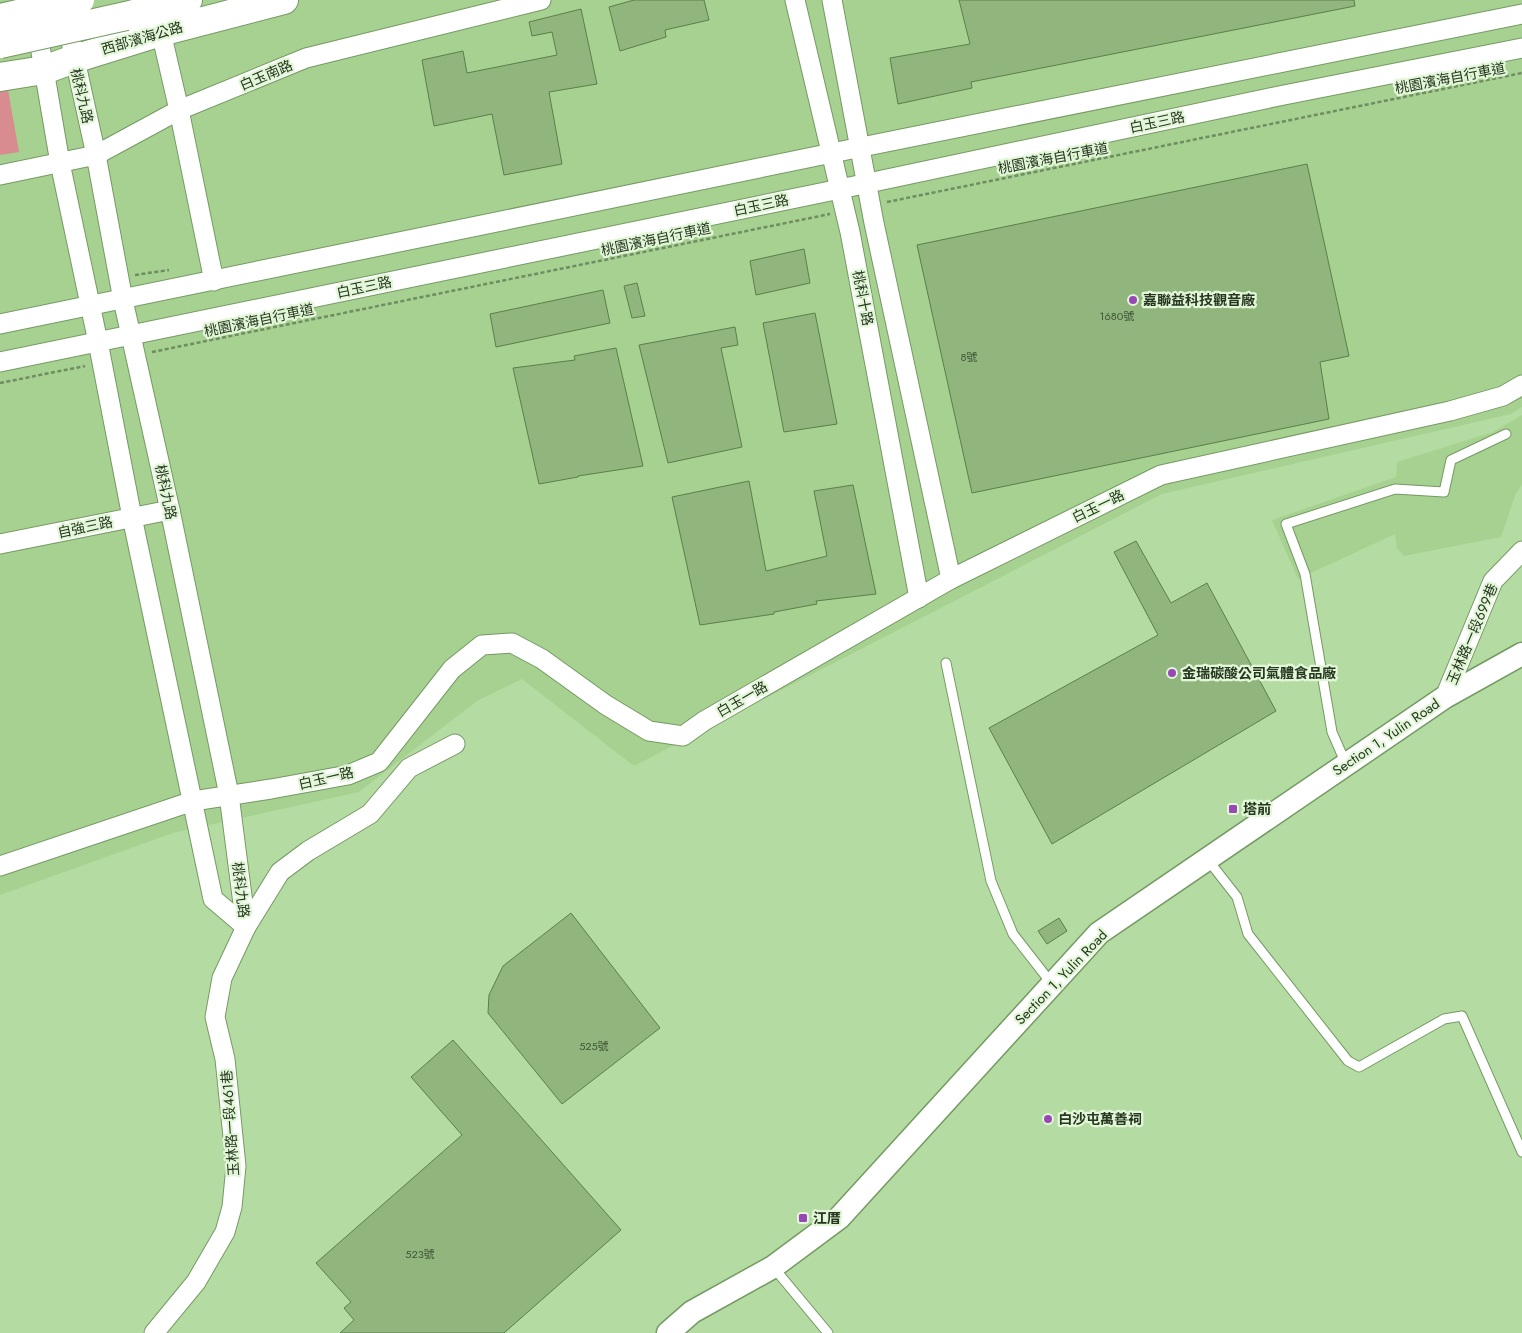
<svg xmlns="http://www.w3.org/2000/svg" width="1522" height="1333" viewBox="0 0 1522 1333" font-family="Jost,'Noto Sans TC',sans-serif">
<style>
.built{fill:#a6d191}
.green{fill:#d88c90}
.building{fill:#90b67e;stroke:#5b7f49}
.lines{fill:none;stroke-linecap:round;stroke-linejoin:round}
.service-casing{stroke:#759a63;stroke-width:11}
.minor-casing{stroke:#759a63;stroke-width:21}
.tertiary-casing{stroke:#759a63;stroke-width:25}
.primary-casing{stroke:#759a63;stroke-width:30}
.trunk-casing{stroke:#759a63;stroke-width:30}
.path{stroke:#6f8c63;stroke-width:2.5;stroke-dasharray:4 2.5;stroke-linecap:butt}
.service{stroke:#fff;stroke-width:9}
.minor{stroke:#fff;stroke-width:19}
.tertiary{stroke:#fff;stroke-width:22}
.primary{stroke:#fff;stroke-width:28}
.trunk{stroke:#fff;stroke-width:28}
.trunk-bridge-casing{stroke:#759a63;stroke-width:30;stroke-linecap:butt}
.trunk-bridge{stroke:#fff;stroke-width:28}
.poi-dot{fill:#9847b6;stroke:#e2f6d8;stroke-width:2}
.labels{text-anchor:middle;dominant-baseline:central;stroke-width:4.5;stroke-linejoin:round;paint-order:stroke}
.number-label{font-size:11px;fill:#405637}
.street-label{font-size:14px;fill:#26361f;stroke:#e2f6d8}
.poi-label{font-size:14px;font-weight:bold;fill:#26361f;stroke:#e2f6d8;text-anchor:start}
</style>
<rect width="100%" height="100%" fill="#b4dca2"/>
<g class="built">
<path d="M0,0H1522V407L1511,414L1162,494L634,766L522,679L477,701L359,792L173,833L0,895Z"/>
<path d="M1522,415V485L1516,493L1501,537L1404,556L1397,548L1395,534L1298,579L1272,520L1396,477L1397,462L1493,432Z"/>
</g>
<path class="green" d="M8,90L19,152L0,155V91Z"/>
<g class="building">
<path d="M634,0H704L709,20L665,30L666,37L620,51L609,7Z"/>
<path d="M959,0H1354L1355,6L971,82L972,88L898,104L890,58L970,44Z"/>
<path d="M581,9L597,84L549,92L562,164L504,175L492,114L434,126L422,60L463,51L467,73L557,55L552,32L532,36L529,22Z"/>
<path d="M1307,164L1349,356L1320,362L1329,419L972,493L917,245Z"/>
<path d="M804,249L810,283L756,295L750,261Z"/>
<path d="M637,283L645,316L632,318L624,286Z"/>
<path d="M603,290L610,323L496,347L490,314Z"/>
<path d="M815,313L837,424L784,432L763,323Z"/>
<path d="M735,327L738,345L721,348L742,447L668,463L639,345Z"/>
<path d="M616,348L643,466L578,476V477L539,484L513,368L575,360L574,356Z"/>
<path d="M749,481L766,571L827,556L814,491L853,485L876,594L816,601L817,604L774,612V614L700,625L672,497Z"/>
<path d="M1136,541L1171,603L1207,583L1276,711L1052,844L989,728L1158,635L1114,552Z"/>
<path d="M571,913L660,1028L562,1104L488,1013L489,995L503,966Z"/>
<path d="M1059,918L1067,931L1047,944L1038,931Z"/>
<path d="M453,1040L621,1230L504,1333H340L354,1320L344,1308L351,1302L316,1263L462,1135L411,1077Z"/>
</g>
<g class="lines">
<defs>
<g id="service">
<path d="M946,663L991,881L1013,934L1052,984"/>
<path d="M1346,764L1332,732L1305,574L1286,524L1395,489L1444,492L1451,460L1506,434"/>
<path d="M1208,860L1237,897L1248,934L1348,1061L1359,1067L1444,1019L1462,1016L1522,1152"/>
<path d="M774,1268L828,1333"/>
</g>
<g id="minor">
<path d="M795,0L850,232L919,598"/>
<path d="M832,0L874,223L951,579"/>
<path d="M66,19L96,155L123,300L170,510L229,795L246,927"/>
<path d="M36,23L60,163L98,342L132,517L213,899L246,927"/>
<path d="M161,32L179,110L214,281"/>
<path d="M0,175L96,155L179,110L306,58L541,0"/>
<path d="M0,324L832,153L1522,14"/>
<path d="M0,362L840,189L1279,96L1522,48"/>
<path d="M0,544L170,510"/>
<path d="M1445,697L1493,581L1522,551"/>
<path d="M0,866L193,801L271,789L348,775L379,762L452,669L482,645L512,643L542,659L606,705L649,731L683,736L704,721L951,579L1161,475L1450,411L1503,396L1522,385"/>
<path d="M154,1333L196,1282L225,1232L232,1207L236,1166L225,1059L215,1017L222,978L246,927L280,872L308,851L370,814L409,768L455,744"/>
</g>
<path id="tertiary" d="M668,1333L692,1312L773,1267L839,1218L1099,933L1445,697L1522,654"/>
<path id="primary" d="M0,77L44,70L74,59L161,32L284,0"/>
<path id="trunk" d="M126,16L188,0"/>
</defs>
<use href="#service" class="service-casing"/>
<use href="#minor" class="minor-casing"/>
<use href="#tertiary" class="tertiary-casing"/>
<use href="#primary" class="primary-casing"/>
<use href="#trunk" class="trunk-casing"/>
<g class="path">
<path d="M887,202L1522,73"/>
<path d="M135,275L169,270"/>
<path d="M152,352L830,214"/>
<path d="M0,383L85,366"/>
</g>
<use href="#service" class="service"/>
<use href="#minor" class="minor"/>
<use href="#tertiary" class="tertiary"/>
<use href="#primary" class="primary"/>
<use href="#trunk" class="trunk"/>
<defs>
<g id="trunk-bridge">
<path d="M0,18L80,0"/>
<path d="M0,44L126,16"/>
</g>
</defs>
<use href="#trunk-bridge" class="trunk-bridge-casing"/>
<use href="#trunk-bridge" class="trunk-bridge"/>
</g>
<g class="poi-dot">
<circle cx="1133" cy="300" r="5"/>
<circle cx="1172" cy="673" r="5"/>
<rect x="1228" y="804" width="10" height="10" rx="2.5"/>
<circle cx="1048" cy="1119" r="5"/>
<rect x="798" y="1213" width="10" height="10" rx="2.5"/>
</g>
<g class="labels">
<g class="number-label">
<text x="1117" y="316">1680號</text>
<text x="969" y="357">8號</text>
<text x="594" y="1046">525號</text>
<text x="420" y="1254">523號</text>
</g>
<g class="street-label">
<text transform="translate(142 38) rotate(-16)">西部濱海公路</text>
<text transform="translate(266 75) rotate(-23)">白玉南路</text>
<text transform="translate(1450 78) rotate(-11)">桃園濱海自行車道</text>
<text transform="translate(82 96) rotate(77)">桃科九路</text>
<text transform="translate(1157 122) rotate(-12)">白玉三路</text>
<text transform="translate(1053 158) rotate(-11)">桃園濱海自行車道</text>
<text transform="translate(761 205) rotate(-12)">白玉三路</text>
<text transform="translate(656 239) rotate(-12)">桃園濱海自行車道</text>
<text transform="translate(364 287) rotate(-12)">白玉三路</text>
<text transform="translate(863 298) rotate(79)">桃科十路</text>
<text transform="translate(259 320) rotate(-12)">桃園濱海自行車道</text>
<text transform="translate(166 492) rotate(78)">桃科九路</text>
<text transform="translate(1098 506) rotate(-26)">白玉一路</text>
<text transform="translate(85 527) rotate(-12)">自強三路</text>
<text transform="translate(1472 634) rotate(-67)">玉林路一段699巷</text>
<text transform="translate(742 699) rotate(-30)">白玉一路</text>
<text transform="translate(1386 737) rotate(-34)">Section 1, Yulin Road</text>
<text transform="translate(326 778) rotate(-13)">白玉一路</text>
<text transform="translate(241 890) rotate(83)">桃科九路</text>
<text transform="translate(1061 977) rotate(-46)">Section 1, Yulin Road</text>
<text transform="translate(230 1123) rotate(-94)">玉林路一段461巷</text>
</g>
<g class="poi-label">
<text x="1143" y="300">嘉聯益科技觀音廠</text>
<text x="1182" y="673">金瑞碳酸公司氣體食品廠</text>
<text x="1243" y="809">塔前</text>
<text x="1058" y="1119">白沙屯萬善祠</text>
<text x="813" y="1218">江厝</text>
</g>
</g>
</svg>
